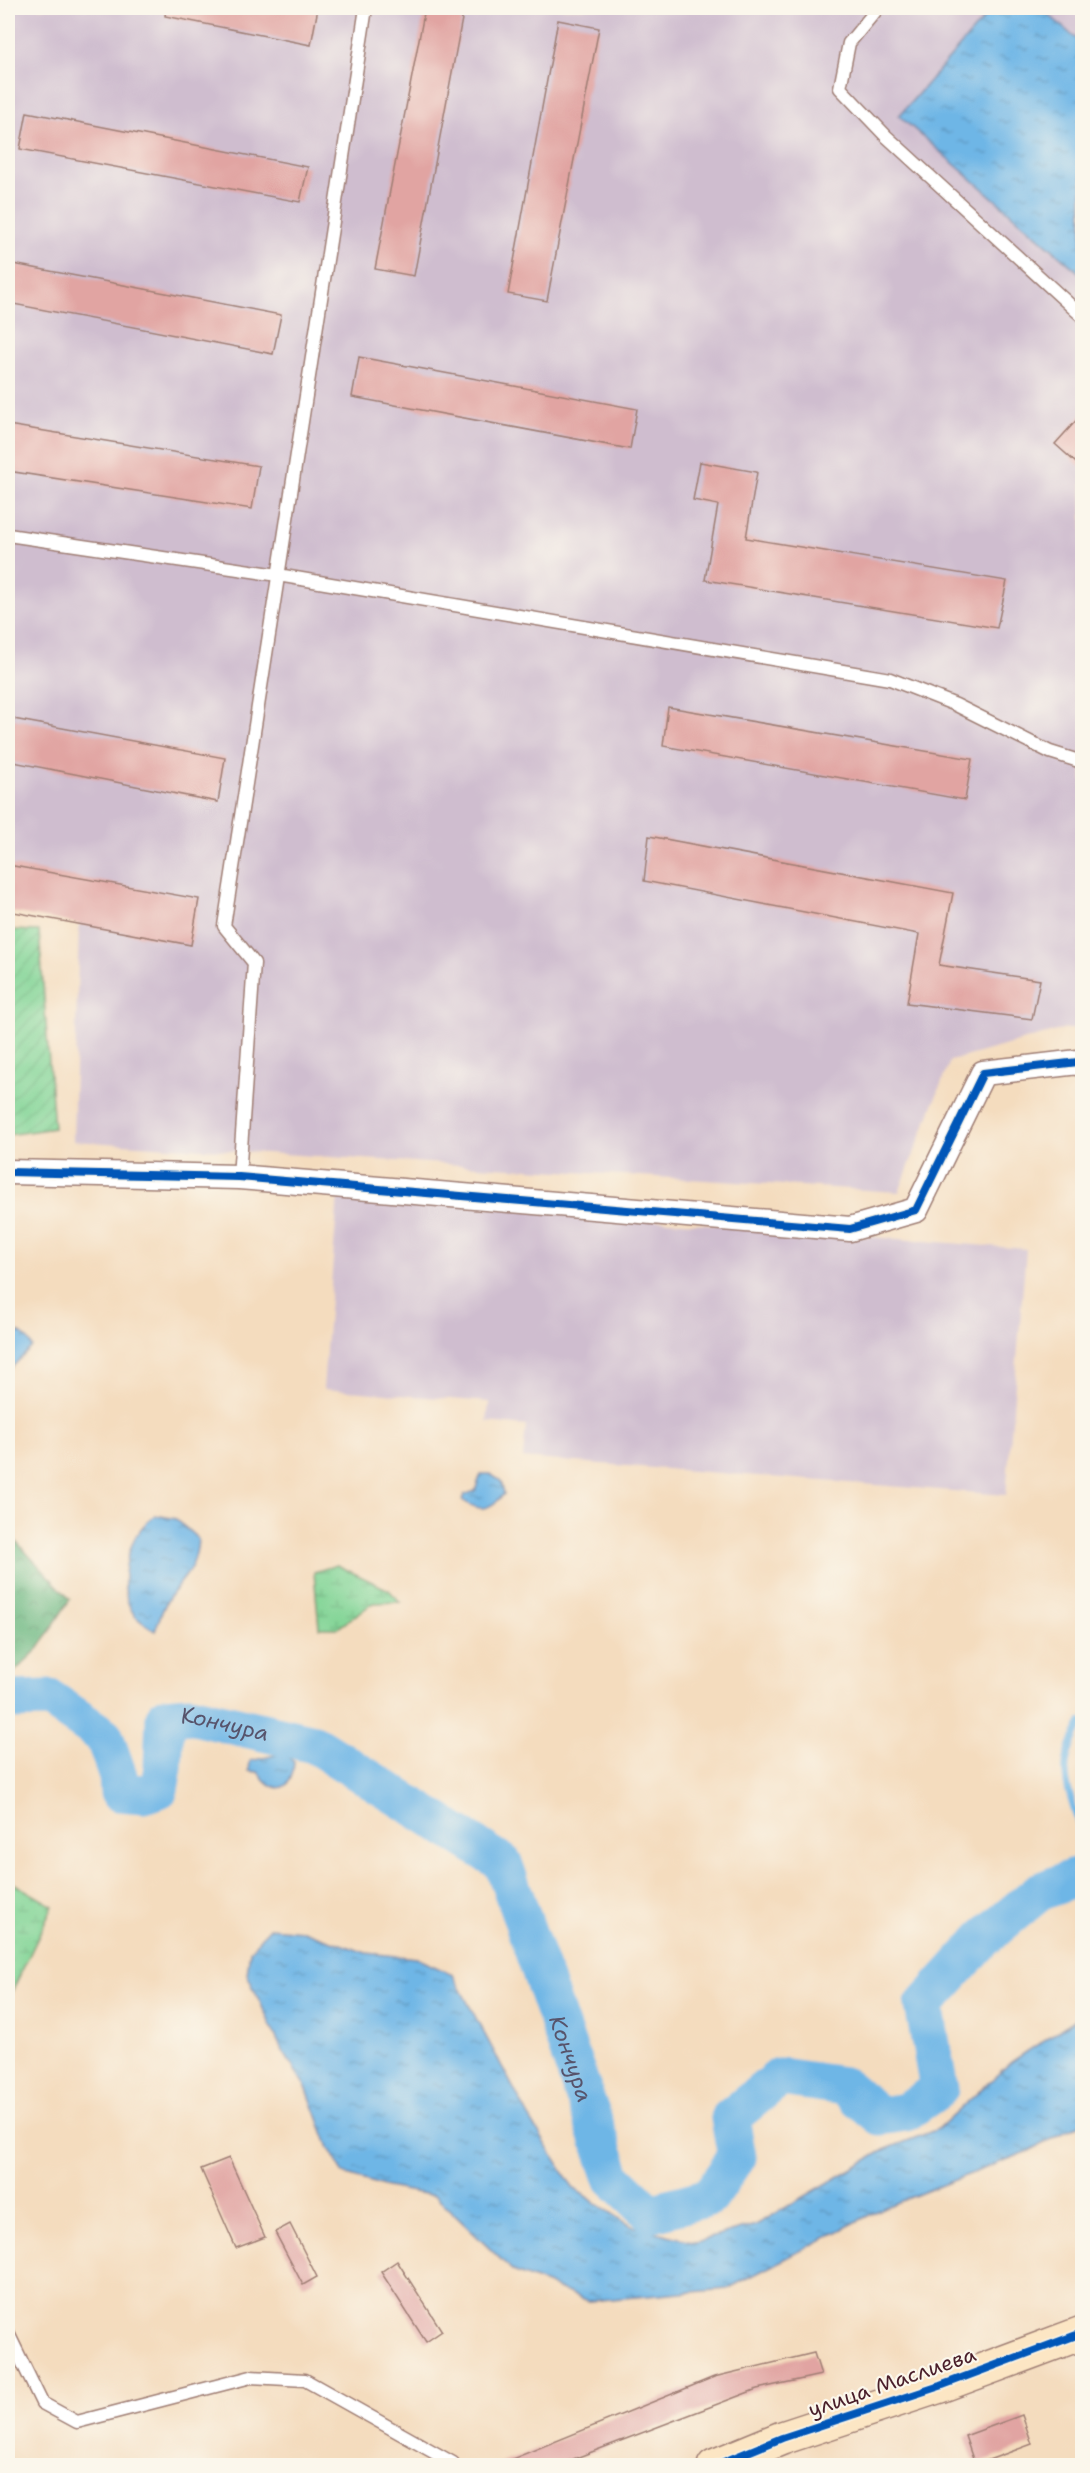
<svg xmlns="http://www.w3.org/2000/svg" width="1090" height="2473" viewBox="0 0 1090 2473" font-family="'Shantell Sans',sans-serif">
<style>
.industrial{fill:#cfbdcf}
.forest{fill:url(#forest-crowns);stroke:#596a54;stroke-width:1.5}
.wetland{fill:url(#wetland-marsh);stroke:#667a60;stroke-width:1.5}
.garden{fill:url(#garden-furrows);stroke:#667a60;stroke-width:1.5}
.water{fill:url(#water-ripples);stroke:#5c6a88;stroke-width:1.5}
.lines{fill:none;stroke-linecap:round;stroke-linejoin:round}
.stream{stroke:#6eb6e6;stroke-width:7}
.river{stroke:#6eb6e6;stroke-width:39}
.building{fill:#e1a4a2}
.lane-casing{stroke:#9f7e74;stroke-width:15}
.street-casing{stroke:#9f7e74;stroke-width:27}
.secondary-casing{stroke:#9f7e74;stroke-width:36}
.lane{stroke:#fff;stroke-width:12}
.street{stroke:#fff;stroke-width:24}
.secondary{stroke:#fce6c4;stroke-width:33}
.cycleway-casing{stroke:#fbf7ec;stroke-width:11}
.cycleway{stroke:#0057b8;stroke-width:8}
.labels{text-anchor:middle;dominant-baseline:central;stroke-width:4.5;stroke-linejoin:round;paint-order:stroke}
.street-label{font-size:21px;fill:#4a1f2b;stroke:#fbf7ec}
.water-label{font-size:22px;font-style:italic;fill:#57546c;stroke:#fbf7ec}
</style>
<defs>
<pattern id="forest-crowns" width="20" height="18" patternUnits="userSpaceOnUse" patternTransform="scale(1.5)"><rect width="20" height="18" fill="#68b67e"/><path d="M2 6a3 3 0 1 1 6 0M12 15a3 3 0 1 1 6 0" fill="none" stroke="#589367"/></pattern>
<pattern id="wetland-marsh" width="20" height="14" patternUnits="userSpaceOnUse" patternTransform="scale(1.5)"><rect width="20" height="14" fill="#81d495"/><path d="M1 5h8M5 5V1M11 12h8M15 12V8" fill="none" stroke="#71b681"/></pattern>
<pattern id="garden-furrows" width="10" height="10" patternUnits="userSpaceOnUse" patternTransform="scale(1.5)"><rect width="10" height="10" fill="#81d495"/><path d="M-1 1l2-2M0 10L10 0M9 11l2-2" fill="none" stroke="#71b681"/></pattern>
<pattern id="water-ripples" width="26" height="14" patternUnits="userSpaceOnUse" patternTransform="scale(1.5)"><rect width="26" height="14" fill="#6eb6e6"/><path d="M2 4q2-2 4 0t4 0M15 11q2-2 4 0t4 0" fill="none" stroke="#5c93bb"/></pattern>
</defs>
<rect width="100%" height="100%" fill="#fbf7ec"/>
<filter id="ink" filterUnits="userSpaceOnUse"><feTurbulence type="fractalNoise" baseFrequency=".0167" numOctaves="2"/><feDisplacementMap in="SourceGraphic" scale="12" xChannelSelector="R" yChannelSelector="G"/><feConvolveMatrix kernelMatrix="1 2 1 2 8 2 1 2 1" color-interpolation-filters="sRGB"/></filter>
<filter id="wash" filterUnits="userSpaceOnUse"><feTurbulence type="fractalNoise" baseFrequency=".008" numOctaves="4" result="noise"/><feDisplacementMap in="SourceGraphic" scale="24" xChannelSelector="R" yChannelSelector="G"/><feGaussianBlur stdDeviation="1.35" result="paint"/><feColorMatrix in="noise" values="0 0 0 0 0 0 0 0 0 0 0 0 0 0 0 0 0 1.4 0 .05"/><feComposite in="paint" operator="in"/></filter>
<g filter="url(#wash)">
<rect width="100%" height="100%" fill="#f4dcbe"/>
<g class="industrial">
<path d="M8,8H1082V1029H1064L950,1061L899,1192L73,1141L79,923L8,908Z"/>
<path d="M338,1195L1026,1249L1006,1495L523,1458L526,1426L487,1422L489,1402L323,1389Z"/>
</g>
<path class="forest" d="M8,1533L70,1599L39,1648L8,1678Z"/>
<g class="wetland">
<path d="M337,1565L389,1590L400,1602L373,1603L338,1628H319L314,1572Z"/>
<path d="M8,1880L53,1906L8,2000Z"/>
</g>
<path class="garden" d="M8,930L39,931L54,1128L8,1135Z"/>
<g class="water">
<path d="M993,8H1041L1082,44V275L899,116Z"/>
<path d="M8,1329C19,1331 27,1335 32,1347L8,1371Z"/>
<path d="M481,1474H490L501,1481L504,1494C489,1511 480,1512 462,1500L464,1495L475,1491Z"/>
<path d="M155,1515L176,1519L198,1539C196,1569 186,1574 170,1596C163,1606 159,1620 155,1631C149,1627 141,1622 136,1617C118,1595 124,1559 136,1536C140,1528 148,1521 155,1515Z"/>
<path d="M284,1753L294,1762C292,1792 275,1796 258,1772L249,1771L250,1761Z"/>
<path d="M269,1928L303,1931L366,1953L417,1958L453,1975L529,2117L573,2188L631,2226L696,2242L756,2225L884,2150L938,2129L1011,2062L1082,2015V2123L1029,2151L883,2208L727,2289L589,2301L513,2271L435,2196L387,2187L344,2174L329,2148L307,2089L282,2050L247,1974L250,1951Z"/>
</g>
<g class="lines">
<path class="stream" d="M1082,1722C1058,1765 1064,1777 1078,1822L1082,1825"/>
<path class="river" id="s1" d="M8,1700L50,1699L104,1736L118,1776L119,1792L144,1794L159,1789L163,1767L165,1717L190,1715L314,1744L503,1863L613,2178L650,2213L709,2197L737,2157L730,2118L780,2077L844,2086L880,2116L906,2112L939,2089L924,2005L984,1938L1039,1892L1082,1875"/>
</g>
<g id="blocks">
<g class="building">
<path d="M166,8H318L311,45L165,16Z"/>
<path d="M425,8H464L414,276L375,269Z"/>
<path d="M558,20L599,28L547,301L508,294Z"/>
<path d="M27,112L308,167L300,202L20,149Z"/>
<path d="M8,263L281,315L273,354L8,303Z"/>
<path d="M359,357L637,409L630,449L352,397Z"/>
<path d="M1083,413V469L1055,444Z"/>
<path d="M8,425L259,466L252,509L8,471Z"/>
<path d="M700,462L757,472L746,538L1007,581L997,628L705,580L718,505L693,500Z"/>
<path d="M668,707L972,759L965,800L663,746Z"/>
<path d="M8,718L225,758L218,802L8,761Z"/>
<path d="M649,836L953,893L939,965L1040,980L1032,1019L907,1003L919,934L644,881Z"/>
<path d="M8,865L199,899L191,945L8,911Z"/>
<path d="M229,2158L265,2237L236,2248L201,2169Z"/>
<path d="M290,2224L317,2277L303,2285L275,2232Z"/>
<path d="M397,2261L442,2331L426,2342L381,2272Z"/>
<path d="M814,2353L821,2375L757,2389L555,2466H495L714,2377Z"/>
<path d="M1022,2415L1032,2444L975,2465L965,2436Z"/>
</g>
</g>
</g>
<g filter="url(#ink)">
<use href="#blocks" fill-opacity="0" stroke="#9f7e74" stroke-width="1.5"/>
<g class="lines">
<defs>
<g id="lane">
<path d="M878,8L849,43L840,88L886,136L1082,316"/>
<path d="M8,535L278,575L890,679L956,705L1050,752L1082,762"/>
<path d="M239,1177L254,963L224,926L366,8"/>
<path d="M8,2333L42,2403L77,2422L251,2377L305,2380L453,2463L444,2466"/>
</g>
<path id="street" d="M8,1172L239,1177L850,1229L916,1210L983,1073L1078,1062L1082,1065"/>
<path id="secondary" d="M714,2466L782,2438L940,2386L1082,2333"/>
</defs>
<use href="#lane" class="lane-casing"/>
<use href="#street" class="street-casing"/>
<use href="#secondary" class="secondary-casing"/>
<use href="#lane" class="lane"/>
<use href="#street" class="street"/>
<use href="#secondary" class="secondary"/>
<defs>
<g id="cycleway">
<path d="M8,1172L239,1177L850,1229L916,1210L983,1073L1078,1062L1082,1065"/>
<path d="M714,2466L782,2438L940,2386L1082,2333"/>
</g>
</defs>
<use href="#cycleway" class="cycleway-casing"/>
<use href="#cycleway" class="cycleway"/>
</g>
</g>
<g class="labels">
<g class="street-label">
<text transform="translate(892 2382) rotate(-19)">улица Маслиева</text>
</g>
<g class="water-label">
<text stroke="none"><textPath href="#s1" startOffset="340">Кончура</textPath></text>
<text stroke="none"><textPath href="#s1" startOffset="862">Кончура</textPath></text>
</g>
</g>
<rect width="1090" height="2473" fill="none" stroke="#fbf7ec" stroke-width="30"/>
</svg>
